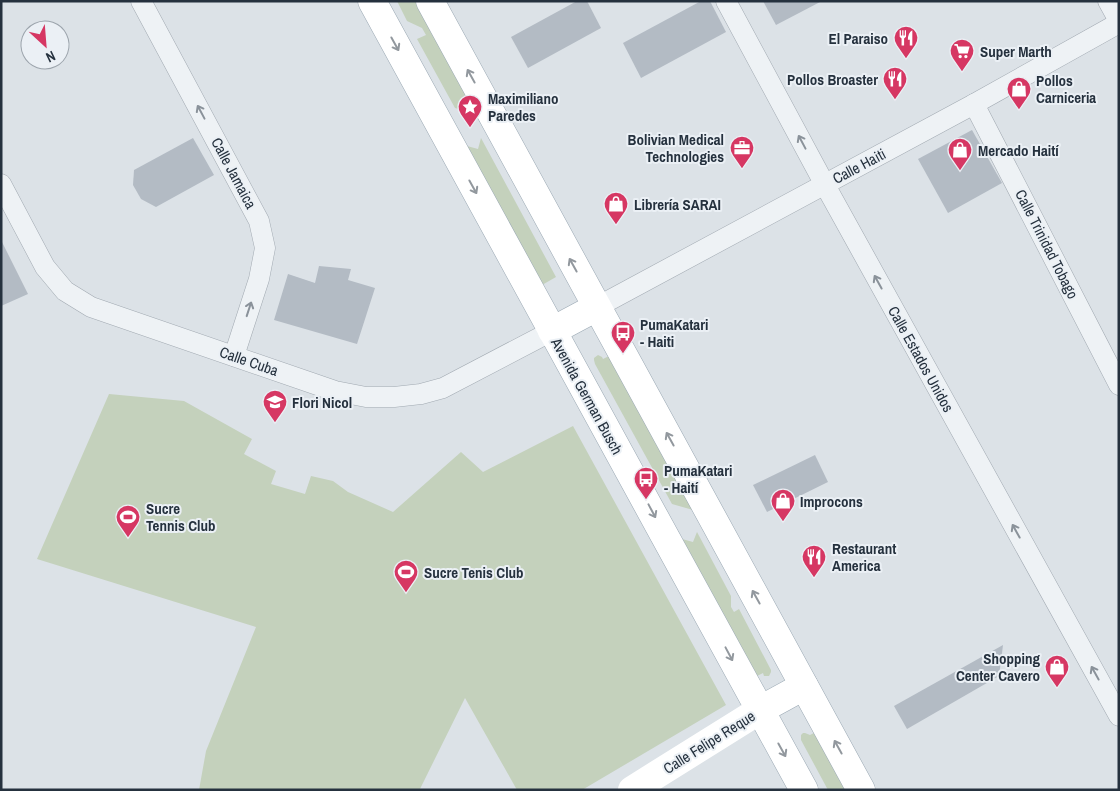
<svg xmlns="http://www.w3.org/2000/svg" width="1120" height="791" viewBox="0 0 1120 791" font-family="'Archivo Narrow',sans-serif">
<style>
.green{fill:#c4d1bc}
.building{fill:#b3bbc4}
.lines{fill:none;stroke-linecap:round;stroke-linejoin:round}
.minor-casing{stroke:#a1a9b1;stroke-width:21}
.primary-casing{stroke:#9aa8b3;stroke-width:29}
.minor{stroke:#eef2f5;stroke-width:20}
.secondary{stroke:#fff;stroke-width:28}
.primary{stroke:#fff;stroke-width:28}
.oneway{stroke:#92989e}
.oneway2{stroke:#8a929a}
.labels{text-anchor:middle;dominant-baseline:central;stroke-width:4;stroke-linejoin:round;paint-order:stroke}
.poi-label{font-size:15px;font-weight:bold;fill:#25313e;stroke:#ebf0f5;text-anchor:start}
.street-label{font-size:15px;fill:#25313e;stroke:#ebf0f5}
</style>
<rect width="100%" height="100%" fill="#dce2e7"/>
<g class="green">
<path d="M397,1H415L478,115L455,108L417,39L426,35L422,28L407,21Z"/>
<path d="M481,138L556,277L542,285L467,146L478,149Z"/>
<path d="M598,355L602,357L603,359L609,356L693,510L672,504L595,364L594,360V358Z"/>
<path d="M109,394L184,401L252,439L244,454L276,471L271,484L305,494L311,476L333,481L348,492L393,512L461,452L483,472L573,426L726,705L582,790H517L465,698L420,789L421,790H199L206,751L256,627L37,559Z"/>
<path d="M697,532L731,596V607L734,612L739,609L771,670V672L769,676H764L763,673L757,676L682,539L693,542Z"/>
<path d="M803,733H805L810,735L814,733L845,790H828L801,740V735Z"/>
</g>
<g class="building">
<path d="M577,1H587L601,28L528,68L511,37Z"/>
<path d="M701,1H710L726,32L641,78L623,43Z"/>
<path d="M763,1H822L776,25Z"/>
<path d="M972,130L1002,183L948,213L918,159Z"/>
<path d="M193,138L214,175L156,207L141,199L133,185L134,170Z"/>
<path d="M1,240L28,294L1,306Z"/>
<path d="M319,266L351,269L348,280L375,288L357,344L274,320L288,274L315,283Z"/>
<path d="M815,455L828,482L767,512L753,485Z"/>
<path d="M1003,645L999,676L907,729L894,706Z"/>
</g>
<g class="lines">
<defs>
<g id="minor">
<path d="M141,1L259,221L265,248L259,279L234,356"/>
<path d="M726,1L825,185L1119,716"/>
<path d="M1108,1L1119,21"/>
<path d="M974,104L1119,385"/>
<path d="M1,184L45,267L65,291L91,307L335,391L366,397H394L421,394L443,388L552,331"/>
<path d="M597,307L974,104L1119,23"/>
</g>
<g id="primary">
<path d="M372,1C515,264 660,527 804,790"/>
<path d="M430,1L861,790"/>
<path d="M552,331L597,307"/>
<path d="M760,710L804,686"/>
</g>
</defs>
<use href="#minor" class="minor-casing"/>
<use href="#primary" class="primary-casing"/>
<use href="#minor" class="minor"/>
<path class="secondary" d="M632,790L760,710"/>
<use href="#primary" class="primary"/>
</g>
<defs><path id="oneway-shaft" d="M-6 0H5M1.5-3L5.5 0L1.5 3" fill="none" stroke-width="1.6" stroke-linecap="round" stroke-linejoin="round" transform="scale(1.25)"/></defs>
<g class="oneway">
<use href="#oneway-shaft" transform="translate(395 44) rotate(61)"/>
<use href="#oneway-shaft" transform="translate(471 76) rotate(-119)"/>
<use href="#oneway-shaft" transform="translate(473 187) rotate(61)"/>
<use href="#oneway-shaft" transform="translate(573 265) rotate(-119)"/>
<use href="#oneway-shaft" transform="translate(670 439) rotate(-119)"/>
<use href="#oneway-shaft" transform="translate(652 511) rotate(62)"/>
<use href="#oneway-shaft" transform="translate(756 597) rotate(-119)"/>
<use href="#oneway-shaft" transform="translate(729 654) rotate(62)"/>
<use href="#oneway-shaft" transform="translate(838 747) rotate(-119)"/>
<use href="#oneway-shaft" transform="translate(782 750) rotate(61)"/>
</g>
<g class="oneway2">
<use href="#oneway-shaft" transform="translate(201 112) rotate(-118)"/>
<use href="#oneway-shaft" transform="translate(802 142) rotate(-118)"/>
<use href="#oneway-shaft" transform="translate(878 282) rotate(-119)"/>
<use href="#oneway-shaft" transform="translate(249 309) rotate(-72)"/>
<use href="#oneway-shaft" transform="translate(1016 531) rotate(-119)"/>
<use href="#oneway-shaft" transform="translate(1095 673) rotate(-119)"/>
</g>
<defs>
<symbol id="restaurant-pin" viewBox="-11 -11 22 30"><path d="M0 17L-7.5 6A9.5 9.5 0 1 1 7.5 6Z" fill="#d63763" stroke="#ebf0f5"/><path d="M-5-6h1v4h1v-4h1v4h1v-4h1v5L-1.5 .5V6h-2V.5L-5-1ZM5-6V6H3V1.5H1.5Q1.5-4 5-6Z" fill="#fff"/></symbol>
<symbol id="supermarket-pin" viewBox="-11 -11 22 30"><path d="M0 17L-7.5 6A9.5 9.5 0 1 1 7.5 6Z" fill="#d63763" stroke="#ebf0f5"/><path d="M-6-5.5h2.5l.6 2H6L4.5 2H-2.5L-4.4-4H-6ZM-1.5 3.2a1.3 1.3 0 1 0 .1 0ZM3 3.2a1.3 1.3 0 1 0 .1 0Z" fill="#fff"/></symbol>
<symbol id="shop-pin" viewBox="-11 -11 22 30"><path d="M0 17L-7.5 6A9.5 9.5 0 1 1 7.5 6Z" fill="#d63763" stroke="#ebf0f5"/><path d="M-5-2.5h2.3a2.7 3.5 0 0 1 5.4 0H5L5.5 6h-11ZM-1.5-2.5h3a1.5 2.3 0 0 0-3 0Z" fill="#fff"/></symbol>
<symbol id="sight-pin" viewBox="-11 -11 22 30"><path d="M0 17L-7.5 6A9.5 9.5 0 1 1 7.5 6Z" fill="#d63763" stroke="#ebf0f5"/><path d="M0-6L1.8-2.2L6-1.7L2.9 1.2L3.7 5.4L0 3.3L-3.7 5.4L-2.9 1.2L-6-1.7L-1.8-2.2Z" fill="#fff"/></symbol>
<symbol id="office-pin" viewBox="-11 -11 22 30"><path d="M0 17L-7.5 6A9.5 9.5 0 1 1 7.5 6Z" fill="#d63763" stroke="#ebf0f5"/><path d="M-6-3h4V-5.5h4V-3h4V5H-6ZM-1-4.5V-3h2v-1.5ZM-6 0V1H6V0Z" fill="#fff"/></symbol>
<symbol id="bus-pin" viewBox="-11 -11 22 30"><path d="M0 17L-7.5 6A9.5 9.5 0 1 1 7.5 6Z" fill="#d63763" stroke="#ebf0f5"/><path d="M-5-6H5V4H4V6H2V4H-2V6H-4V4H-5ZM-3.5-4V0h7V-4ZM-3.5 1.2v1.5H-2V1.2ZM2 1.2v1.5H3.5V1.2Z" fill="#fff"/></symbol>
<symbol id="school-pin" viewBox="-11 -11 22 30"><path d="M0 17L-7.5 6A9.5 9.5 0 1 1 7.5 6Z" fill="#d63763" stroke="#ebf0f5"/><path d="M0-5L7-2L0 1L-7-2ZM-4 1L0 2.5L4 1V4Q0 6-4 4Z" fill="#fff"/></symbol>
<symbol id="stadium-pin" viewBox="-11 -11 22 30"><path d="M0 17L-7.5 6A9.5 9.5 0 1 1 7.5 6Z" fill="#d63763" stroke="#ebf0f5"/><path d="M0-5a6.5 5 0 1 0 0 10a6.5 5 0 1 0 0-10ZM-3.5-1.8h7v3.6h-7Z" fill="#fff"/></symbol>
</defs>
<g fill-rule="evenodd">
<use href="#restaurant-pin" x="892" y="24" width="28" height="38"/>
<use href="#supermarket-pin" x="948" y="37" width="28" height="38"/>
<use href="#restaurant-pin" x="881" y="65" width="28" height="38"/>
<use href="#shop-pin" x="1005" y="75" width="28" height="38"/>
<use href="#sight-pin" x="456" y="93" width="28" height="38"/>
<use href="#office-pin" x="728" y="134" width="28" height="38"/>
<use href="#shop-pin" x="946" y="136" width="28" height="38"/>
<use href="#shop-pin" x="602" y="190" width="28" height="38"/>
<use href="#bus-pin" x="609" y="319" width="28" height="38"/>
<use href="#school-pin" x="261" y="388" width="28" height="38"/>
<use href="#bus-pin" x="632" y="465" width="28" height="38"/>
<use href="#shop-pin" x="769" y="487" width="28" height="38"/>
<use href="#stadium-pin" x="114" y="503" width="28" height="38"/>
<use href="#restaurant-pin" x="800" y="543" width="28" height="38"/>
<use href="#stadium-pin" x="392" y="558" width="28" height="38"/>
<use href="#shop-pin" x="1043" y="653" width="28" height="38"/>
</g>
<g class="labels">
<g class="poi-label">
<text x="888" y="38" text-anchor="end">El Paraiso</text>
<text x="980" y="51">Super Marth</text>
<text x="878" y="79" text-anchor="end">Pollos Broaster</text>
<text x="1036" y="80">Pollos<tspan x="1036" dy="17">Carniceria</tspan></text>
<text x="488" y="98">Maximiliano<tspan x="488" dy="17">Paredes</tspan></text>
<text x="724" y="139" text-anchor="end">Bolivian Medical<tspan x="724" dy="17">Technologies</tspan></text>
<text x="978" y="150">Mercado Haití</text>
<text x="634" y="204">Librería SARAI</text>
<text x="640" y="324">PumaKatari<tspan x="640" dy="17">- Haiti</tspan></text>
<text x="292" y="402">Flori Nicol</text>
<text x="664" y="470">PumaKatari<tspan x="664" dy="17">- Haití</tspan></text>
<text x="800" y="501">Improcons</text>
<text x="146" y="508">Sucre<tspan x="146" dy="17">Tennis Club</tspan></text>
<text x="832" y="548">Restaurant<tspan x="832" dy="17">America</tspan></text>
<text x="424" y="572">Sucre Tenis Club</text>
<text x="1040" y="658" text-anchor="end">Shopping<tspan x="1040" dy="17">Center Cavero</tspan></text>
</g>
<g class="street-label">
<text transform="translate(859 166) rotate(-28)">Calle Haiti</text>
<text transform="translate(234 173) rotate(62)">Calle Jamaica</text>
<text transform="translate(1047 244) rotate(63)">Calle Trinidad Tobago</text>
<text transform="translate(921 359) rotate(61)">Calle Estados Unidos</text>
<text transform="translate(249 361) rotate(19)">Calle Cuba</text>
<text transform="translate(587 396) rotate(61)">Avenida German Busch</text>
<text transform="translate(709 742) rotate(-32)">Calle Felipe Reque</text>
</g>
</g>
<rect width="1120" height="791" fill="none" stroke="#25313e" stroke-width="5"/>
<g transform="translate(45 45) rotate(154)"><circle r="24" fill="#ebf0f5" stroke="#9ca4ac"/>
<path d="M0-4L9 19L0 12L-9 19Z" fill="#d63763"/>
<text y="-8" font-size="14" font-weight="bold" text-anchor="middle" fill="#25313e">N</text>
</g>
</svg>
